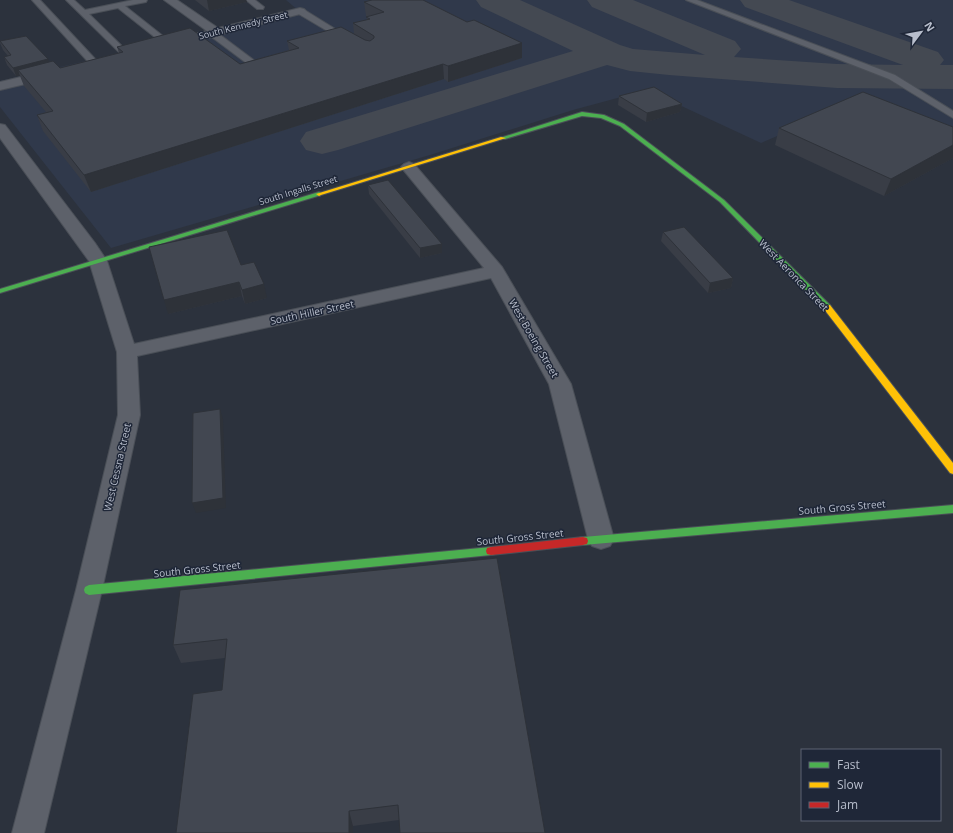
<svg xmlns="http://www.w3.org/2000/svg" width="953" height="833" viewBox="0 0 953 833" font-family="'Open Sans',sans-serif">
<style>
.airport{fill:#30394b}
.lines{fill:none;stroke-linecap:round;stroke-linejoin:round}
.taxiway{fill:#444952;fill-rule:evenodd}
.lane-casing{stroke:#4a4f57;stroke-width:2}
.street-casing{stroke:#4a4f57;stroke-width:2}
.fast-casing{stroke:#4a4f57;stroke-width:2}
.slow-casing{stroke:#4a4f57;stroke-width:2}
.jam-casing{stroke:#4a4f57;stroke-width:2}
.lane{fill:#5d616a;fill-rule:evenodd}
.street{fill:#5d616a;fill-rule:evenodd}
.fast{fill:#4caf50;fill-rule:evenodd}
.slow{fill:#ffc107;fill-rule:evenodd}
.jam{fill:#c62828;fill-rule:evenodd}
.wall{fill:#393d46}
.shaded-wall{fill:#2e3239}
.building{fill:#424751;stroke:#2e3239}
.labels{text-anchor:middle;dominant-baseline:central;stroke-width:3;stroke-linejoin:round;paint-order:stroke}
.far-street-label{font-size:9px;fill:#b8becc;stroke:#1f2738}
.street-label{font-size:10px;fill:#b8becc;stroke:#1f2738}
</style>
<rect width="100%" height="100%" fill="#2c323d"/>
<path class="airport" d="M286,0H953V133L850,105L761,143L647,90L573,110L430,155L111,248L0,107V81L299,11Z"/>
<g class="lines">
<path class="taxiway" d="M476,0H520L620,45L633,49L705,55L592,7L587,0H633L735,41L741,49L734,57L837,64L903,65L745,7L740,0H789L938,52L944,60L940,65H953V89L837,88L669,75L630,71L607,65L338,150L322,154L306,150L300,141L306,132L573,51L481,7Z"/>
<defs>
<g id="lane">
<path d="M32,0H40L97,61L98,63L97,65H91Z"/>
<path d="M66,0H74L85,10L133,0H147L146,2L125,6L173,44L169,46H166L118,8L89,14L131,55L130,57H124Z"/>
<path d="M246,0H255L264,7L263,9H257Z"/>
<path d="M686,0H697L895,75L953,111V118L889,79Z"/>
<path d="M297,9H303L353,40L349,42H346L297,13Z"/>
<path d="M209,31H215L263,67L264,69L263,71H257L209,35Z"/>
</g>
<g id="street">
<path d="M164,0H177L218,28L300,8L304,9L306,11L304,13L173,47L169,46L167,43L169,40L207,31Z"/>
<path d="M50,70L55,71L57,74L55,77L0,90V82Z"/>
<path d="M0,124L5,125L95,243L107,261L134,344L484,268L401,167L404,164L409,162L414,164L502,267L571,384L614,539L610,546L601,549L592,546L588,539L549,384L491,278L137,356L140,415L102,590L44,833H12L76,590L118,415L117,352L89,261L0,138Z"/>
</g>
<g id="fast">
<path d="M582,112L604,115L624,124L724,200L830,305L831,307L830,309H824L720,202L620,126L601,118L582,116L505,139L500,138Z"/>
<path d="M319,192L321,193V195L0,293V289Z"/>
<path d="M953,505V513L583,545L579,544L578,541L579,538L583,537Z"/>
<path d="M491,547L495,548L496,551L495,554L491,555L89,595L85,593L84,590L85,587L89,585Z"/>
</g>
<g id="slow">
<path d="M501,137L506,138L321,195L319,196L316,194Z"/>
<path d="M824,305H830L953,463V474L950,473L824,309L823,307Z"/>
</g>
<path id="jam" d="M583,537L587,538L588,541L587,544L583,545L491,555L487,554L486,551L487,548L491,547Z"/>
</defs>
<use href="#lane" class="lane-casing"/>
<use href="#street" class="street-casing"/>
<use href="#fast" class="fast-casing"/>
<use href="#slow" class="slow-casing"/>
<use href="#jam" class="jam-casing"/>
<use href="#lane" class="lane"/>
<use href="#street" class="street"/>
<use href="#fast" class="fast"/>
<use href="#slow" class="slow"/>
<use href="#jam" class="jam"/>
</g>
<g class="wall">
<path d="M195,0H246L247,2L209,11Z"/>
<path d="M364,2L522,58L448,82L444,79L91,192L43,131L37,115L46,112L24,86L20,76H16L7,65L4,57L8,56L3,50L0,43V41L49,62L60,68L119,53L117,47L240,64L289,50L287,41L354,34L353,23L367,20V17L366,16Z"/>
<path d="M619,96L682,104L680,112L646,122L618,105Z"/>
<path d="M953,127V158L884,196L775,145L779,128Z"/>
<path d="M368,185L442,253L420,258L369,194Z"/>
<path d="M663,232L733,278L731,288L708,293L661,241Z"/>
<path d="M241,265L267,298L245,304L242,296L168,314Z"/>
<path d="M497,558L399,820L353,826V833H176L222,690L225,658L181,663L173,645Z"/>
</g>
<g class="shaded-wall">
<path d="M207,0H246L247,2L209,11Z"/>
<path d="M522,43V58L448,82V66Z"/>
<path d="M48,59L51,68L18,70L20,76H16L13,68Z"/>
<path d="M443,64L444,79L91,192L84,175Z"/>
<path d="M682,104L680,112L646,122L647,113Z"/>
<path d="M953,145V158L884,196L891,179Z"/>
<path d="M442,244V253L420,258V248Z"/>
<path d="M733,278L731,288L708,293L710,283Z"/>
<path d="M239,282L242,296L168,314L164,300Z"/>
<path d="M264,284L267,298L245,304L242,290Z"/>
<path d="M220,409L223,419L226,508L196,513L192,503Z"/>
<path d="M349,811L353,826V833H349Z"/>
</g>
<g class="building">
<path d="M372,0H423L467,22L474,20L522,43L448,66L443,64L84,175L37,115L53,111L18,70L53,61L60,68L123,52L117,47L190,28L240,64L299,48L287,41L341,27L365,40L370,41L374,38V36L353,23L370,19L366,17L384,12L364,2Z"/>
<path d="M26,36L48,59L13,68L4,57L11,55L0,41Z"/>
<path d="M654,87L682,104L647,113L619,96Z"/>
<path d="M863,92L953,127V145L891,179L779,128Z"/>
<path d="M388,180L442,244L420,248L368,185Z"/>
<path d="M684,227L733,278L710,283L663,232Z"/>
<path d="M227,230L241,265L254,262L264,284L242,290L239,282L164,300L149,247Z"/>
<path d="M220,409L223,498L192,503L193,413Z"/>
<path d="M497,558L545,833H400L398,805L349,811V833H176L193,694L222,690L227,639L173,645L180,590Z"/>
</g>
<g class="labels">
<g class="far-street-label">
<text transform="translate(243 25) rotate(-14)">South Kennedy Street</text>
<text transform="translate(298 190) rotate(-17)">South Ingalls Street</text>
</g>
<g class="street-label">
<text transform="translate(794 275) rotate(46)">West Aeronca Street</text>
<text transform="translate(312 312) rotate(-12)">South Hiller Street</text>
<text transform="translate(534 338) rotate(60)">West Boeing Street</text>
<text transform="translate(117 467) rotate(-77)">West Cessna Street</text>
<text transform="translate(842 507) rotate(-5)">South Gross Street</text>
<text transform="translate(520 537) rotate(-6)">South Gross Street</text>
<text transform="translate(197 569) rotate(-6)">South Gross Street</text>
</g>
</g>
<rect x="801" y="749" width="140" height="72" fill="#1f2738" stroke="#5c6373"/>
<rect x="809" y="762" width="20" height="6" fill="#4caf50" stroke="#5c6373"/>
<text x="837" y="769" font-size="12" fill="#b8becc">Fast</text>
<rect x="809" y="782" width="20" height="6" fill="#ffc107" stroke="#5c6373"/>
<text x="837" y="789" font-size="12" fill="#b8becc">Slow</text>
<rect x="809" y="802" width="20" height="6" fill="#c62828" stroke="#5c6373"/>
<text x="837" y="809" font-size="12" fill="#b8becc">Jam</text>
<g transform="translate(921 32) rotate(58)" stroke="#1f2738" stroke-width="3" paint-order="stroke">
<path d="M0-3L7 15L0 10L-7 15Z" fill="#b8becc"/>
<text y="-6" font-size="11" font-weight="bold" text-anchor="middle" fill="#b8becc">N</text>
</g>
</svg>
